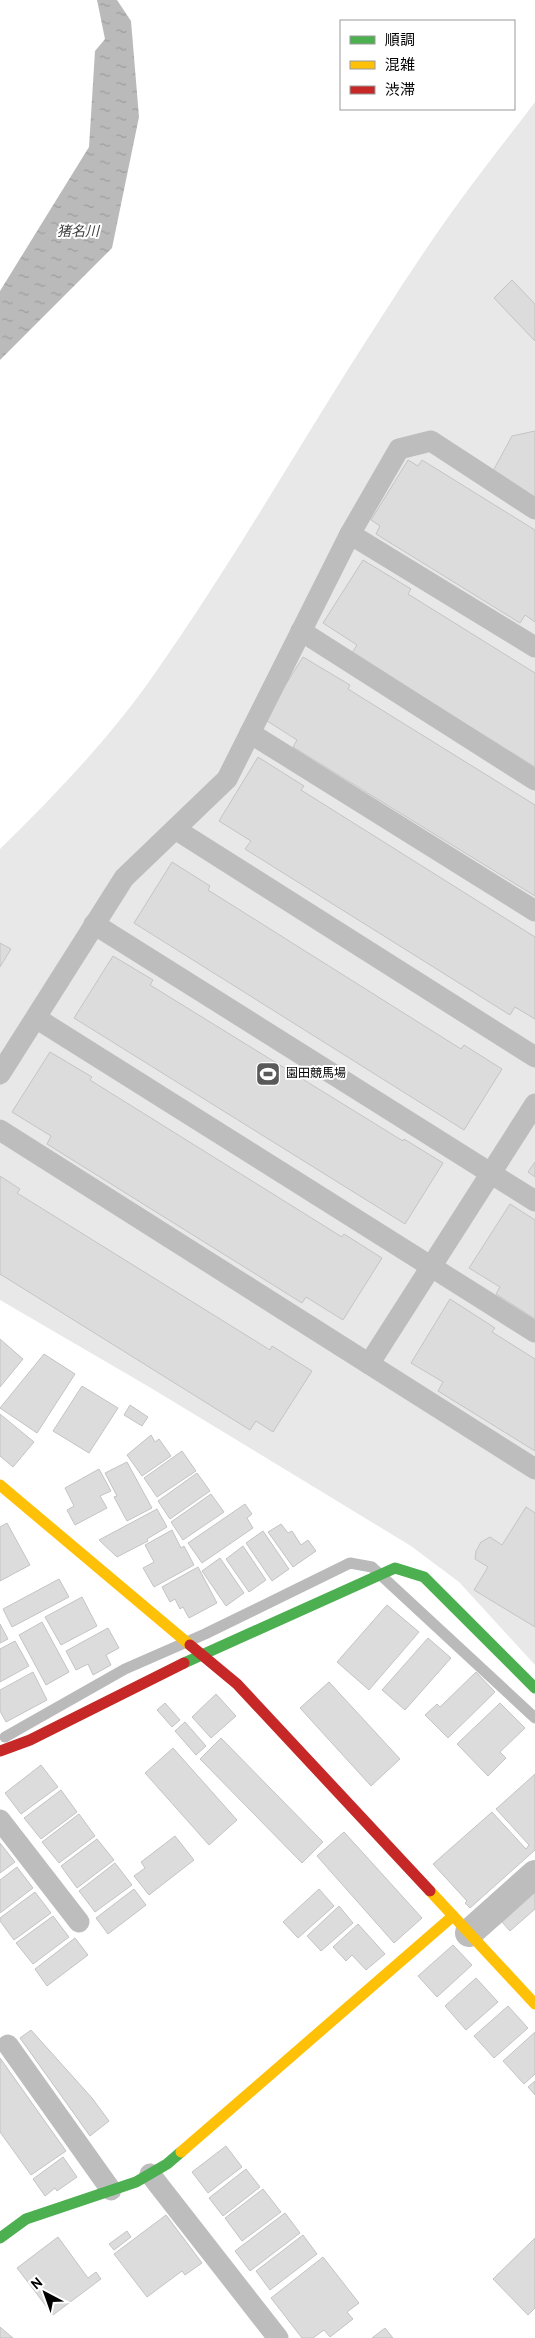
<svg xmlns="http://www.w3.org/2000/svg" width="535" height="2338" viewBox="0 0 535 2338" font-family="Overpass,'Noto Sans JP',sans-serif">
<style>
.grass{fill:#e8e8e8}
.water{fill:url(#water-ripples)}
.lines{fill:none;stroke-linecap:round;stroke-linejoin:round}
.stream{stroke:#bababa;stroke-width:11}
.building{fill:#dcdcdc;stroke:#c4c4c4}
.lane{stroke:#bdbdbd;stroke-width:21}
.street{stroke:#bdbdbd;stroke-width:28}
.fast{stroke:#4caf50;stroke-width:11}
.slow{stroke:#ffc107;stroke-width:11}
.jam{stroke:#c62828;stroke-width:11}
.labels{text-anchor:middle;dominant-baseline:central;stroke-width:4;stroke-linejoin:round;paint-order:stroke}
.poi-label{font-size:12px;fill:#000;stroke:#fff;text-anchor:start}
.water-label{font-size:14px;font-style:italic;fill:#3e3e3e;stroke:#fff}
</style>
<defs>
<pattern id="water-ripples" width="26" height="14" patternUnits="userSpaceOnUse" patternTransform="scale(1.25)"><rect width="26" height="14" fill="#bababa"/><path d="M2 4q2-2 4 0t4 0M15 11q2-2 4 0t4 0" fill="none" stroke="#9e9e9e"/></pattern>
</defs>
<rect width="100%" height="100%" fill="#fff"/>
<path class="grass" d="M535,102V1665L459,1582L411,1546L151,1388L0,1300V849C55,795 109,739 153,676C223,577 283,473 347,371C384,313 421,254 462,198C486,165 511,134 535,102Z"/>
<path class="water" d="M97,0H117L131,21L139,117L112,248L0,360V291L89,147L95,51L105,39Z"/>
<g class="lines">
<path class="stream" d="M5,1737L125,1669L205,1634L350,1563L372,1567L535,1718"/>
</g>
<g class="building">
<path d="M512,280L535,304V341L494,298Z"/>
<path d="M535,431V498L493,471L512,436Z"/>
<path d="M408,460L418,466L422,460L535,530V622L525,615L520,623L376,534L380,526L371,520Z"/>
<path d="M363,560L411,589L408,594L535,673V767L352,653L357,645L323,623Z"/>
<path d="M303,657L350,685L348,689L535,805V896L293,747L297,740L264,719Z"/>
<path d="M258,757L304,786L301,790L535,937V1019L515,1007L510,1015L245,849L251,841L219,821Z"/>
<path d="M172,862L210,886L208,890L461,1049L464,1045L502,1069L464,1130L134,923Z"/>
<path d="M0,943L11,949L0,967Z"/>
<path d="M113,956L153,980L150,985L403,1141L404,1139L443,1163L405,1224L74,1018Z"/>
<path d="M50,1052L92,1077L90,1080L342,1237L344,1234L382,1258L343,1320L306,1297L302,1303L47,1144L51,1136L12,1112Z"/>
<path d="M535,1162V1177L528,1172Z"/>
<path d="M0,1176L20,1189L17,1193L270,1350L272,1346L312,1371L273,1432L256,1421L250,1430L0,1274Z"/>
<path d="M510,1204L535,1220V1319L496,1294L500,1287L469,1268Z"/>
<path d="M450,1299L495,1328L492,1332L535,1359V1451L438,1391L443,1382L411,1363Z"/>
<path d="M0,1339L23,1359L0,1387Z"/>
<path d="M44,1354L75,1374L37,1433L0,1408Z"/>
<path d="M82,1386L118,1408L89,1453L53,1431Z"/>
<path d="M130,1405L148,1417L142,1426L124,1415Z"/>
<path d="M0,1414L34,1442L13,1467L0,1456Z"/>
<path d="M151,1435L155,1442L159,1439L171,1456L142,1476L127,1455Z"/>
<path d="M182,1451L196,1471L157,1497L144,1478Z"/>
<path d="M127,1462L152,1508L127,1521L114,1497L117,1496L105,1473Z"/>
<path d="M99,1469L111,1491L100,1496L107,1508L75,1525L67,1510L74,1506L65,1488Z"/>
<path d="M197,1473L210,1491L170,1519L158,1501Z"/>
<path d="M211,1494L224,1512L183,1540L171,1522Z"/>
<path d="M245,1504L252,1514L247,1518L253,1528L202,1563L188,1543Z"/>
<path d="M526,1507L535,1513V1627L474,1590L488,1567L475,1559L476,1551L481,1542L490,1537L502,1545Z"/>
<path d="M157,1509L167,1527L147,1539L148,1541L117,1557L99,1540Z"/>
<path d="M7,1523L30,1565L0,1581V1527Z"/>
<path d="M281,1524L288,1533L292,1531L301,1545L308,1540L316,1551L293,1567L268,1532Z"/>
<path d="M172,1530L181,1548L184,1546L194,1565L154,1587L143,1568L154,1562L145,1545Z"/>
<path d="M263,1531L289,1569L272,1581L246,1543Z"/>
<path d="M243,1546L266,1580L249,1592L226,1559Z"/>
<path d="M220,1558L244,1593L226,1606L202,1571Z"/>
<path d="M198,1567L217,1603L189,1618L183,1607L180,1609L175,1599L170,1602L162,1587Z"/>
<path d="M59,1579L69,1597L12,1627L3,1609Z"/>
<path d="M82,1597L97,1626L61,1645L45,1617Z"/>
<path d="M387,1605L419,1632L369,1690L337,1662Z"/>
<path d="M42,1622L69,1672L46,1685L19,1635Z"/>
<path d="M0,1624L8,1639L0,1643Z"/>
<path d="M108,1628L119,1648L106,1655L111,1665L93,1675L88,1664L76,1670L66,1651Z"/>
<path d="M428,1638L451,1658L405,1710L382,1690Z"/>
<path d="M15,1641L29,1666L0,1682V1649Z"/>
<path d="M33,1672L47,1700L6,1722L0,1711V1690Z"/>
<path d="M476,1672L495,1692L448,1738L425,1715L437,1704L440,1707Z"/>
<path d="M329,1682L400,1759L371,1786L300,1708Z"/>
<path d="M216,1694L236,1716L211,1738L192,1717Z"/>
<path d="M165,1703L180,1720L172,1727L157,1710Z"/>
<path d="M500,1703L525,1728L500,1752L506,1758L488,1776L457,1744Z"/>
<path d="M185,1722L206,1746L196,1755L175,1731Z"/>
<path d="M221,1738L323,1842L302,1863L200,1759Z"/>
<path d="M173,1748L237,1820L209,1845L145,1773Z"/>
<path d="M41,1765L58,1787L21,1814L5,1793Z"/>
<path d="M535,1774V1850L470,1908L465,1903L467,1901L433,1864L492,1812L526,1849L529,1845L496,1809Z"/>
<path d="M61,1790L77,1812L41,1839L24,1818Z"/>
<path d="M79,1814L95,1836L59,1863L42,1842Z"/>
<path d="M344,1832L422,1918L394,1943L317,1856Z"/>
<path d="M175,1836L194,1860L149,1895L134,1876L145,1868L141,1862Z"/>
<path d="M97,1839L114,1860L77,1888L61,1866Z"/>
<path d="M0,1843L15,1862L0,1873Z"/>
<path d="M115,1863L132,1885L95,1912L79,1891Z"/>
<path d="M17,1867L33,1888L0,1913V1880Z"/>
<path d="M134,1889L146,1905L108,1934L96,1918Z"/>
<path d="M319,1889L334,1906L298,1938L283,1922Z"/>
<path d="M35,1892L51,1913L14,1940L0,1921V1918Z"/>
<path d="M535,1892V1909L510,1931L502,1922Z"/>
<path d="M339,1906L353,1923L321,1951L307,1936Z"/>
<path d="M53,1916L69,1937L33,1964L16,1943Z"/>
<path d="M358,1924L385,1954L366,1970L352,1955L346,1961L333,1947Z"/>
<path d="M75,1938L88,1955L47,1986L35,1969Z"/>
<path d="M453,1945L472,1965L437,1997L418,1976Z"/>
<path d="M476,1978L498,2002L466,2030L445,2006Z"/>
<path d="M508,2006L528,2028L494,2058L474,2036Z"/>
<path d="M31,2030L92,2098L109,2121L90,2136L20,2038Z"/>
<path d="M535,2032V2074L524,2084L503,2061Z"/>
<path d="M0,2058L66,2151L31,2175L0,2132Z"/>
<path d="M535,2081V2095L528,2087Z"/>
<path d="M226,2146L242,2167L208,2193L192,2172Z"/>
<path d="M63,2157L77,2177L57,2191L55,2188L45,2196L33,2179Z"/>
<path d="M246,2169L260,2187L223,2216L209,2198Z"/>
<path d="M263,2189L281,2212L242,2241L225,2218Z"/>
<path d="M285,2213L300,2233L250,2271L235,2251Z"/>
<path d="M166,2215L202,2263L185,2275L182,2271L147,2297L114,2254Z"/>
<path d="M127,2231L131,2237L114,2250L109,2244Z"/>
<path d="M303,2235L317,2254L270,2290L256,2271Z"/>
<path d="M58,2237L88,2278L96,2272L101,2279L53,2315L17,2268Z"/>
<path d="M535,2238V2308L528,2315L493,2279Z"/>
<path d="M323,2257L359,2303L347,2312L353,2319L330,2337L324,2330L313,2338H302L271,2298Z"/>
<path d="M0,2327L13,2338H0Z"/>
<path d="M385,2328L393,2338H372Z"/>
</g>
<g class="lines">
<g class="lane">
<path d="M350,534L535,647"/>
<path d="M301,631L535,780"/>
<path d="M250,733L535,911"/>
<path d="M175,829L535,1057"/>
<path d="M94,924L535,1201"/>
<path d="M36,1018L535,1332"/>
<path d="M0,1074L124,878L227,779L350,534L399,449L431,441L535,509"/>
<path d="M0,1130L535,1469"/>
<path d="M369,1364L535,1104"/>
<path d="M0,1820L79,1922"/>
<path d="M8,2045L111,2190"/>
<path d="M150,2174L278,2338"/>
</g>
<path class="street" d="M469,1933L535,1874"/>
<g class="fast">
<path d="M184,1663L395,1568L424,1577L535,1688"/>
<path d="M0,2238L26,2219L136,2182L167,2164L181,2152"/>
</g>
<g class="slow">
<path d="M0,1485L190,1645"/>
<path d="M430,1891L535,2004"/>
<path d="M181,2152L453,1916"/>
</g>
<g class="jam">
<path d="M190,1645L237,1684L430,1891"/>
<path d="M0,1751L30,1740L184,1663"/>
</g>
</g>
<defs>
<symbol id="stadium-square" viewBox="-11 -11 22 22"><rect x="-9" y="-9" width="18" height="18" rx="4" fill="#595959" stroke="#fff"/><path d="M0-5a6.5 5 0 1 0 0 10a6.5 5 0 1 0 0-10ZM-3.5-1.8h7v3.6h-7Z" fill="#fff"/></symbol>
</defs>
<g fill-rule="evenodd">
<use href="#stadium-square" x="254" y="1060" width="28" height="28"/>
</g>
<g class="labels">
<g class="poi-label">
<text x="286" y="1074">園田競馬場</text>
</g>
<g class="water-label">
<text x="78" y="232">猪名川</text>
</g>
</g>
<rect x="340" y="20" width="175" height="90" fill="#ffffff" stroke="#999999"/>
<rect x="350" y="36" width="25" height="8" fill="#4caf50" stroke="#999999"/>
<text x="385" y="45" font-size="15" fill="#000000">順調</text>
<rect x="350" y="61" width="25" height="8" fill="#ffc107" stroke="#999999"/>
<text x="385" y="70" font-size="15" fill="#000000">混雑</text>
<rect x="350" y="86" width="25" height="8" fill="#c62828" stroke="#999999"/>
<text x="385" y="95" font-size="15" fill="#000000">渋滞</text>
<g transform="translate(45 2293) rotate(319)" stroke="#ffffff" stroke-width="4" paint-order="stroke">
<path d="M0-4L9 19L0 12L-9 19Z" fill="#000000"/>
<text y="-8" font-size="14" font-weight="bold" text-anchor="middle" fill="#000000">N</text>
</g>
</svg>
